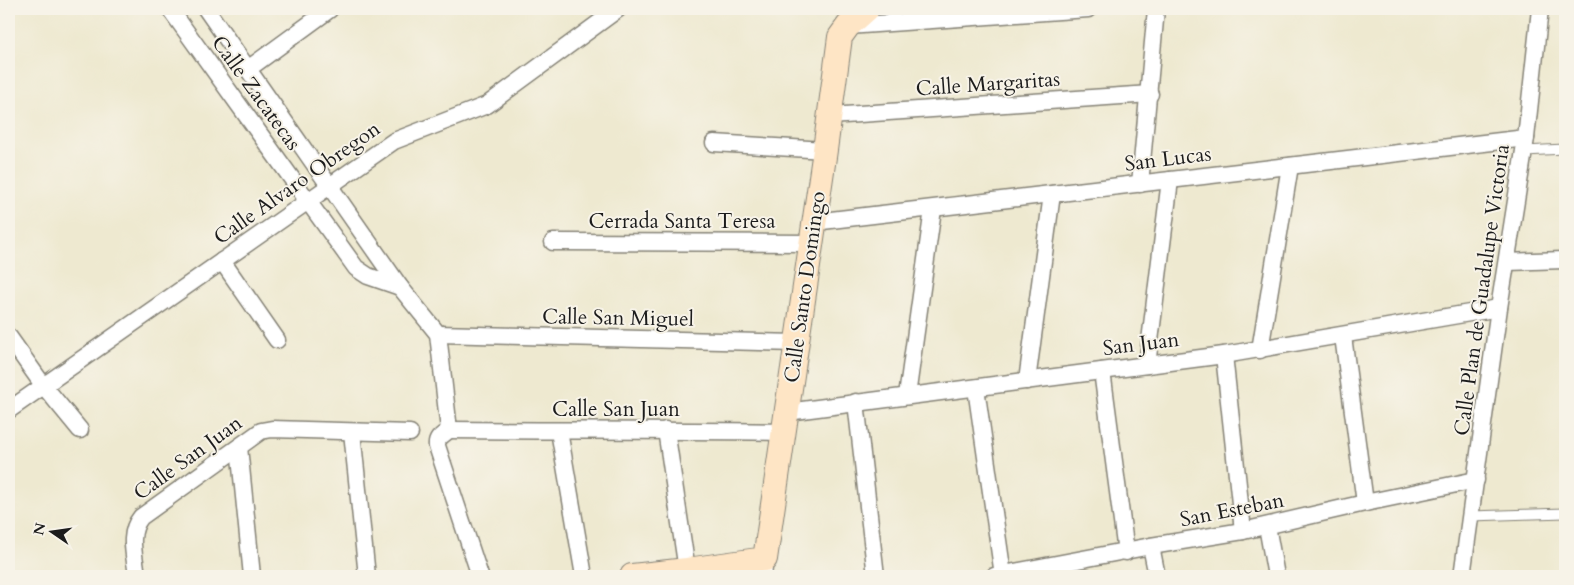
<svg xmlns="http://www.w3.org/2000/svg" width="1574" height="585" viewBox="0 0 1574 585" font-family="Cardo,serif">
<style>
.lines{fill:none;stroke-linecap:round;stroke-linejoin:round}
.lane-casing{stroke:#858276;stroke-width:11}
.street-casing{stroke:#858276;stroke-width:19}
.secondary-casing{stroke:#858276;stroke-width:26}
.lane{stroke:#fff;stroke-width:9}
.street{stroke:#fff;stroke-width:16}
.secondary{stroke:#fee5c5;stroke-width:24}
.labels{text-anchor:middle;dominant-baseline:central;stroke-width:4;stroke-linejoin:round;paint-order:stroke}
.street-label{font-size:21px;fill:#1c1c1c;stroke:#f7f3e8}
</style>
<rect width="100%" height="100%" fill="#f7f3e8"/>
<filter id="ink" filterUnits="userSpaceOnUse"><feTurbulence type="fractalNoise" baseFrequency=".02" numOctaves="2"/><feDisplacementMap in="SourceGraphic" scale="10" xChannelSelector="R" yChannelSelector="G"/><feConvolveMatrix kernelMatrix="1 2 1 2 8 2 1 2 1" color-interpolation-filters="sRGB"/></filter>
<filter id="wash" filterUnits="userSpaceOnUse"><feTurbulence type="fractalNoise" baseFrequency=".0096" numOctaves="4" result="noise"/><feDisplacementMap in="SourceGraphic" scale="20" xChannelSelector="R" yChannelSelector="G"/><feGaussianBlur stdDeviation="1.12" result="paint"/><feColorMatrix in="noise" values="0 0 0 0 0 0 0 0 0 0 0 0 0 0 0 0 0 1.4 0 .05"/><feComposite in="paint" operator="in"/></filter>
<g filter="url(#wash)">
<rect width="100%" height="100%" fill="#eee9d0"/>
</g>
<g filter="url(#ink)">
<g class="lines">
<defs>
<g id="lane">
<path d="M1524,151L1565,149"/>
<path d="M1471,516L1565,513"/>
</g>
<g id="street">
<path d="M170,9L356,268L368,276L400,287"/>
<path d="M206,9L400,287L438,334L449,430C443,435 436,438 437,446L480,576"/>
<path d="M848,26L1088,9"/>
<path d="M248,69L330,9"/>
<path d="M830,116L1150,94"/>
<path d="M714,143L825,150"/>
<path d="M1140,184L1156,9"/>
<path d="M814,222L1526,138"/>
<path d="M553,242L812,243"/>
<path d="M222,261L277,340"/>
<path d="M1507,262L1564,260"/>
<path d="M438,334L797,343"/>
<path d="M1343,336L1365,503"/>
<path d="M9,337L43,385L80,430"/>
<path d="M1260,350L1290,166"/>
<path d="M1224,355L1243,531"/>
<path d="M1147,365L1170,180"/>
<path d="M1102,371L1126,552"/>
<path d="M1027,381L1052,194"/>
<path d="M976,388L1003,575"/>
<path d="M907,396L933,209"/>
<path d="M856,402L876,576"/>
<path d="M9,410L394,141L487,105L618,9"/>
<path d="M787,412L1224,355L1499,308"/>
<path d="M449,430C560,431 672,430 783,432"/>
<path d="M666,430L687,570"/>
<path d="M559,431L584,576"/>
<path d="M352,432L367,576"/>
<path d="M239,447L252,576"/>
<path d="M1267,526L1276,576"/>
<path d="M1151,546L1157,576"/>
<path d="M137,576C135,556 127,534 141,517L261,431L272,429L410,433"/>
<path d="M763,576L765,559"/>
<path d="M994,576L1151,546L1243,531L1365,503L1476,480"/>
<path d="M1462,576L1499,308L1526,138L1540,9"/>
</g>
<path id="secondary" d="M632,576L687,570L765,559L825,150L840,37L848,26L867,9"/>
</defs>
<use href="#lane" class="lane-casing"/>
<use href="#street" class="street-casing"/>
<use href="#secondary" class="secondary-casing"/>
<use href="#lane" class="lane"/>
<use href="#street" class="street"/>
<use href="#secondary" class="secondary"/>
</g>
</g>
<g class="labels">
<g class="street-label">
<text transform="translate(988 84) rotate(-4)">Calle Margaritas</text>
<text transform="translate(256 93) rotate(54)">Calle Zacatecas</text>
<text transform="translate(1168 159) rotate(-7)">San Lucas</text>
<text transform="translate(297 183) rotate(-35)">Calle Alvaro Obregon</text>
<text x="682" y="221">Cerrada Santa Teresa</text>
<text transform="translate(805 287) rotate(-82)">Calle Santo Domingo</text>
<text transform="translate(1482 290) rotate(-82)">Calle Plan de Guadalupe Victoria</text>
<text transform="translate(618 318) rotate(1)">Calle San Miguel</text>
<text transform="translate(1141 344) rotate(-7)">San Juan</text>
<text x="616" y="409">Calle San Juan</text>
<text transform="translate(188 458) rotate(-36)">Calle San Juan</text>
<text transform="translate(1232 510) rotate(-11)">San Esteban</text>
</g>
</g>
<rect width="1574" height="585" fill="none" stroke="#f7f3e8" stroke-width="30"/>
<g transform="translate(52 532) rotate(283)" stroke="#f7f3e8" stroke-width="4" paint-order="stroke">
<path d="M0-4L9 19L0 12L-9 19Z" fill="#1c1c1c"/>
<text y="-8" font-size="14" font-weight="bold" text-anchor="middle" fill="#1c1c1c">N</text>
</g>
</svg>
